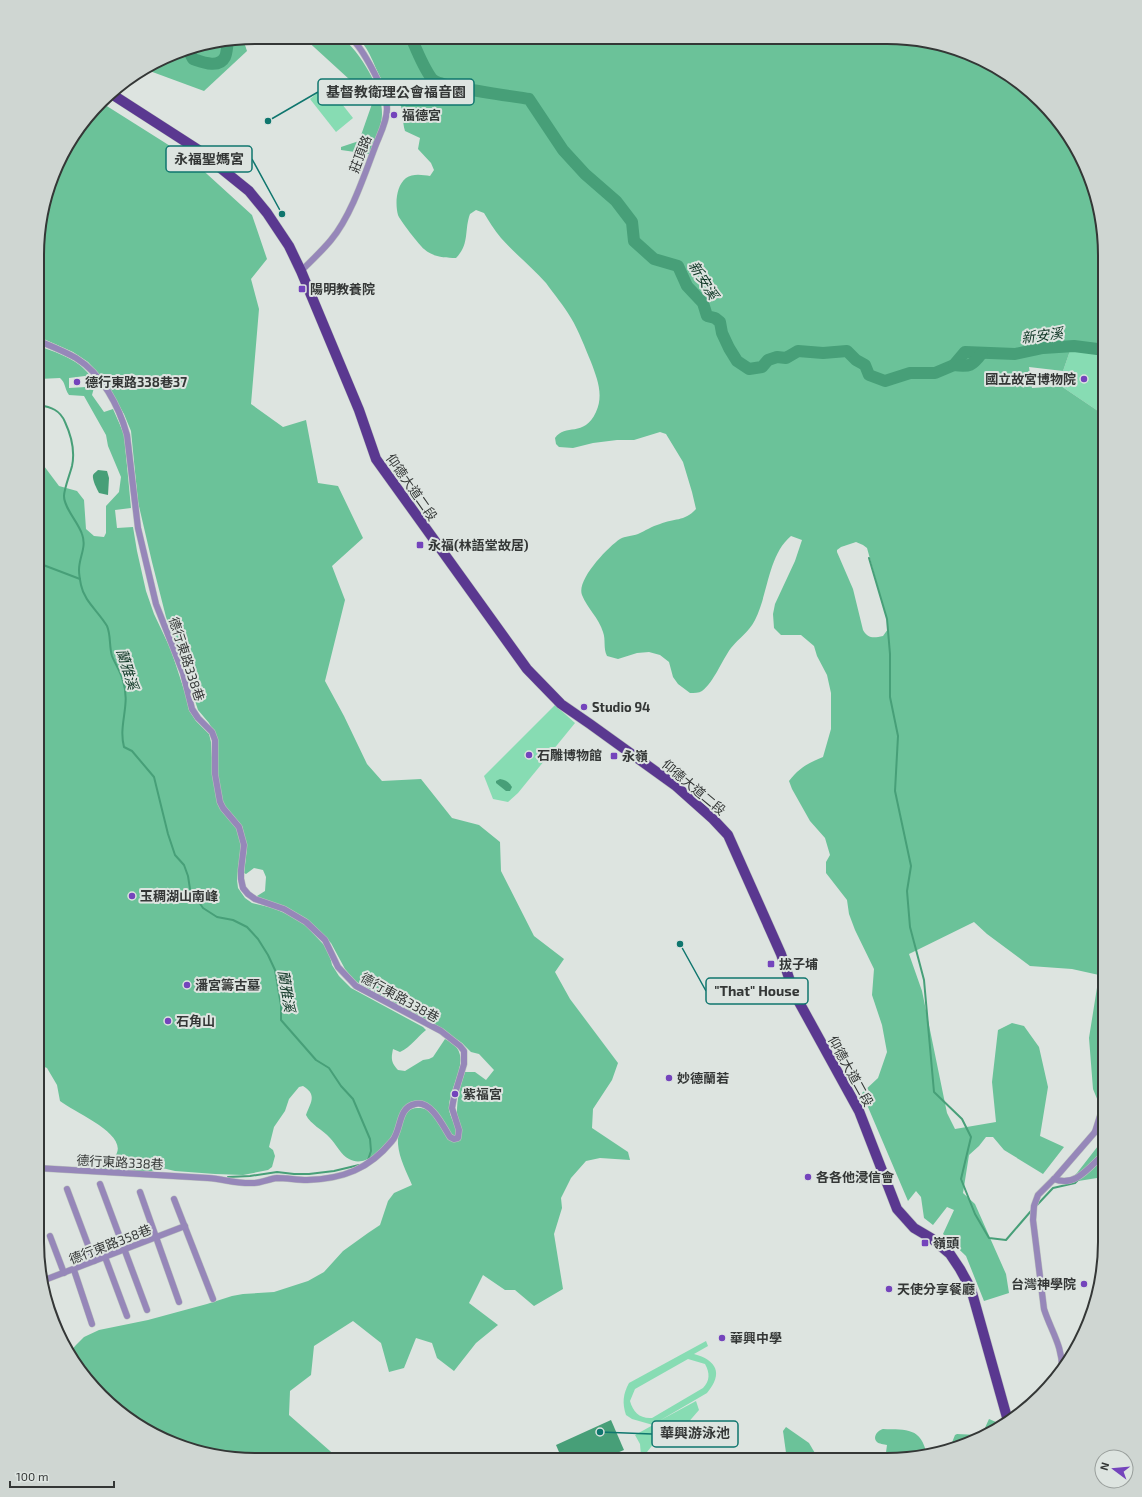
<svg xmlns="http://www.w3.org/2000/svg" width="1142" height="1497" viewBox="0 0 1142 1497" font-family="'Exo 2','Noto Sans TC',sans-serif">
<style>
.green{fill:#87dcb3;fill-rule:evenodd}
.forest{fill:#6bc299;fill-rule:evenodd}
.water{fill:#479f78}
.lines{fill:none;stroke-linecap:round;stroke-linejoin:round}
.stream{stroke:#479f78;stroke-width:2}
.river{stroke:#479f78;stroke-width:12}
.street-casing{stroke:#bbc1be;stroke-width:7}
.secondary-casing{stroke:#bbc1be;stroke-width:9}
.primary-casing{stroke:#bbc1be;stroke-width:11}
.street{stroke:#9687b9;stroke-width:6}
.secondary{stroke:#725aa2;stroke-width:8}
.primary{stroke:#5a3890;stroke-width:10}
.poi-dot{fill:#7444bc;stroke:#dde4e0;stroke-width:1.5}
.labels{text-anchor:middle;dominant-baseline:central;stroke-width:4;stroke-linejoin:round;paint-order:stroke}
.poi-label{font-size:13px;font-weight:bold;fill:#343736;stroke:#dde4e0;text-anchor:start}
.street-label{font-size:13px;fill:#343736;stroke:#dde4e0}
.water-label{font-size:14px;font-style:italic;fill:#103726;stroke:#dde4e0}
.rim{fill:none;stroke:#343736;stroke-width:2}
.leader{fill:none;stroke:#0f766e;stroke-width:1.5}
.callout-dot{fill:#0f766e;stroke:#dde4e0;stroke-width:1.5}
.callout{fill:#dde4e0;stroke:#0f766e;stroke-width:1.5}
.callout-label{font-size:14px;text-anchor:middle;font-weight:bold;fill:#343736}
</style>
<rect width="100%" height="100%" fill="#dde4e0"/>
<g class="green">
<path d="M327,85L353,118L336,132L310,99Z"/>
<path d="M1071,348L1105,353V424L1101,413L1061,386L1063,371Z"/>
<path d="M555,705L575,723L518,793L508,802L493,799L484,776Z"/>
<path d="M706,1341L708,1346L694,1354C716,1360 724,1373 707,1393L659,1421L696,1401L699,1410L686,1425L655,1442L647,1452L641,1456L640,1444L635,1435L653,1425L632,1419L626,1415C622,1403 623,1394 629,1383ZM688,1359L705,1364C710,1373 710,1381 703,1388L652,1418C640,1419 633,1412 630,1401L635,1389Z"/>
</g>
<g class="forest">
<path d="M303,37H341C360,51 383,90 382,114C382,128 374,142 369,154L341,150V147L359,141L373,101Z"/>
<path d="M355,37L536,38L543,41L555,38L916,39L970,53L1008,74L1051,111L1082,158L1098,199L1105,255V354L1103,352L1071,348L1063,371L1029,367L1032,388L1061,386L1101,413L1105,424V1088L1100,1106L1093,1089L1089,1038L1099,975L1072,969L1030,966L987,934L974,922L909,954L922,991L947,1113L955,1129L996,1122L992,1082L998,1030L1012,1023L1024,1026L1039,1047L1048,1087L1040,1136L1064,1147L1043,1174L1004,1150L993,1137H986L979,1146L969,1155L963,1193L975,1204L1006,1274L1009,1293L984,1301L966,1256L943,1234L954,1210L947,1207L933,1225L924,1218L921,1197L916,1191L908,1201L862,1093L878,1078L887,1052L882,1025L872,995L874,969L855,930L849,914L847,900L826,873V862L830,855L825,838L810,821L792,789L789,781C799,768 808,763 823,757L831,729V693L827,675L817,656L814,646L801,635H781L774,628L773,614L775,604L795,561L802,540L791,536C768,555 768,595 755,620C749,632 739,638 731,648C722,660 714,682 702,691C699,693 694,693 690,693L678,684L673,677L669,662L660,655L649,652L637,653L618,659L607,656C603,648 606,640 603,632C599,618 587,608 582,595C576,580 608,547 620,539C625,536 632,536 638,534C645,531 652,526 660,524C674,518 684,522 696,509L692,492L683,462L666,434L660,432L634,440H617L593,443L573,448L559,447L556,444L555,438C565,423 584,438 596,412C604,395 597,378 591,362C585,348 579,331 571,318C564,306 554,294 546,283C532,267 515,254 501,238C494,230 489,221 484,213L476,210L470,214C464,230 470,244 456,258C444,258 433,257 424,249C420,246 399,219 398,215C395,204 396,186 406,178C413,173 423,175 430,176L434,170L431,163L418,149L420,138L405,131C402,122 404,112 400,104C396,95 388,90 383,82C374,68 370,46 355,37ZM856,542L863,545L867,548L888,623V629L883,636C874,638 868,639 863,630L853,589L837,552V550L841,547Z"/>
<path d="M243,39L247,51L204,91L147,70L185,49Z"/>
<path d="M102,103L167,144L196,164L252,215L267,259L251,279L259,309L251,404L283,427L306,420L318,483L338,486L363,538L332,566L345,600L325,681L344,716L367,764L382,781L421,779L452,818L479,825L500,842L501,871L534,936L564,959L555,972L570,999L618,1063L612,1080L593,1109L592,1128L628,1152L630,1160L600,1158L586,1161L571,1178L561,1198L562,1208L554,1234L563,1289L534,1306L515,1290H505L483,1275L469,1303L498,1325L476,1343L454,1371L437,1358L432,1343L416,1338L404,1368L389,1372L381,1343L353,1321L314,1346L311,1375L290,1391L289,1415L338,1458H227L172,1444L134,1423L91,1386L69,1353L76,1345L84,1337L99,1330L148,1320L207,1304L232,1296L243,1294L274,1292L308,1281L324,1272L343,1251L368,1233L380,1225L388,1201L394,1193L412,1185C407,1173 399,1158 398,1144C398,1132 401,1108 417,1108C422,1108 425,1108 429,1111C437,1118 443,1130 449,1138L457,1140C457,1112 455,1099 465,1072H475L486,1080L494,1070L479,1054L471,1052L462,1043L434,1024L355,981L345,969L331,943L305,918L284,906L258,898L257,896L265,891L266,877L263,870L254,868L246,874L244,873L247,847L242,826L225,807L222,800L218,775V741L209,723L198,710L187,676L166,617L152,562L138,502L131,431L124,414L103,379L88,362L73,352L39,337V226L66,146Z"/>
<path d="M39,346C62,355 83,360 95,384L92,395L104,412L113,409L124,434L131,508L115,510L117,528L133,527L137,551L146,591L154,614L171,650L186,696L189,710L196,721L209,734L211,742L213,773L218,804L225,815L236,826L241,844L237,880L238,888L245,898L252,903L273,908L296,918L305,925L325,946L330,956L332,965L339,976L351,988L423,1027L426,1030C416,1038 412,1046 400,1052L393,1049C391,1059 391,1062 398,1070L405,1071L423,1060L429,1059L433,1057L445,1039C478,1054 448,1084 449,1109C450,1118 458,1128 457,1136H452L430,1105L409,1104C404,1113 400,1123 395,1132C387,1146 366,1169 349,1159C341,1155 336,1144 330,1138C323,1130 310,1124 306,1115C310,1103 318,1095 303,1086L299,1087L289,1099L285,1111L274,1127L269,1147L273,1150L275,1156L272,1167L268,1170L243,1175L215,1174L175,1171L162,1168L149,1172L99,1169L100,1167C151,1143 78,1115 60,1101L57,1085L47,1068L37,1064L38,458L59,486L77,491L84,500L86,529L94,536L104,537L106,533V506L119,492L121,477L108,446L106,435L84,396L69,395C64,388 66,383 60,378L39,379ZM85,376L86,387L69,388V378Z"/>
<path d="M1105,1137V1179L1097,1178L1066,1183L1077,1173Z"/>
<path d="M989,1419L996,1422L997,1428L984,1437L949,1450L955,1435L957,1434L978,1435L984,1430Z"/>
<path d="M786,1427L809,1443L819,1460H787L783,1431Z"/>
<path d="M883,1429C907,1430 921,1427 927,1455L885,1460L887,1445C884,1444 879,1444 877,1442C872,1437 878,1430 883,1429Z"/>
</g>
<g class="water">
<path d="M98,470L107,471L109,478L108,495L99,493C97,489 92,480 93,475C94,473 97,471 98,470Z"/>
<path d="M500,779C506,780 509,782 512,787L510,791H506L496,783V781Z"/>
<path d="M611,1420L624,1450L603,1459H562L556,1445Z"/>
</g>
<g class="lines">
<g class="stream">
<path d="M39,405C51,407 60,410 65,422C71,435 75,452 72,466C70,474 64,489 64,496C64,508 78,522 82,534C87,547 79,557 79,570C79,574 80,580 81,585C84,601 99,612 107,626C111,635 109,646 112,656C115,664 121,672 123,681C131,705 118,724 124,747L132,751L154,777L168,834L175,855L184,865L188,876L190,889L203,908L217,917L233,920L247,927L258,939L268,955L275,970L281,1005V1020L316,1060L329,1068L341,1086L353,1099L370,1139L371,1151L368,1160"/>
<path d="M869,558L887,619L890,654V697L898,736L895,791L911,866L907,891L910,927L924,980L934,1092L962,1119L971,1137L961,1179L975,1214L989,1238L1006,1240L1031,1211"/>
<path d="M38,563L80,579"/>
<path d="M228,1177L250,1176L277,1172L294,1174H309L334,1171L359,1165"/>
<path d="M1037,1205L1053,1188L1075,1183L1079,1179"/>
</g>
<g class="river">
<path d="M411,37C417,51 423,67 432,79C439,87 513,96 529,99L563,150L585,174L616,201L632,222L634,241L654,259L678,266L687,286L703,303L707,316L715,318L720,322L722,333L729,348L737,361L749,369L762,367L768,360L777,357L786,358L798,351L823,353L847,351L856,360L865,365L869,375L885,381L910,373H935L954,365L965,352L1015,354L1043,348L1074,346L1105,350"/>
<path d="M187,48L193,59C202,62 219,69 225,57C227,53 227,46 228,41"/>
<path d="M954,365C970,367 972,366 982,353"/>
</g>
<defs>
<g id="street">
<path d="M301,271C311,261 322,251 331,240C351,216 364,176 375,147C379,136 387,122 387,109C387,93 363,48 350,37"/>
<path d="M1095,1132L1105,1100"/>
<path d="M37,1168L208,1178C223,1179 238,1184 253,1183C261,1183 269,1179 277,1178C287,1178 297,1180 307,1180C343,1179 369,1169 392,1141C402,1130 397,1108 415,1104C431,1100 443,1126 450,1137L454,1139L458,1138L459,1130L452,1108L454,1097L464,1064V1051L460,1046L441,1031L356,986L338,967L325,940L306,922L284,909L255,899L248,894L243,888L241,879V870L244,845L239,827L223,808L220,802L215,774V740L212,732L198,718L192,709L183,673L156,604L138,528L127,435C119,406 102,374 76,358C64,351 51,346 39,341"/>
<path d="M1054,1179C1076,1188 1090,1166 1105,1153"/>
<path d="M100,1184L147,1310"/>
<path d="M67,1189L94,1261"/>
<path d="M140,1192L179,1302"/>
<path d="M174,1199L213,1299"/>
<path d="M50,1236L64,1273"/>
<path d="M105,1257L127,1316"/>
<path d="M74,1270L92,1324"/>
<path d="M42,1281L185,1226"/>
<path d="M42,1281L65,1342"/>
<path d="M1062,1371C1063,1346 1051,1331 1044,1309L1033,1220L1034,1206L1038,1195L1056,1177L1095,1132L1105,1125"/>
</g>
<path id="secondary" d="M37,1185L39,1168"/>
<path id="primary" d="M110,93L197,149L249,191L267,213L289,246L301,271L359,410L376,459L527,669L561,704L590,724L676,786L713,819L728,835L781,954L794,993L859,1111L897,1209L914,1228L931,1238L950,1254L960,1269L971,1289L1008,1421"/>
</defs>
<use href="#street" class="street-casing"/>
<use href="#secondary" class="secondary-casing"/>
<use href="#primary" class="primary-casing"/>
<use href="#street" class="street"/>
<use href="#secondary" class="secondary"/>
<use href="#primary" class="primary"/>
</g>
<g class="poi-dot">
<circle cx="394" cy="115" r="4"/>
<rect x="298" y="285" width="8" height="8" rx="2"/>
<circle cx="1084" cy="379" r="4"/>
<circle cx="77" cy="382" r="4"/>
<rect x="416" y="541" width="8" height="8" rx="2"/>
<circle cx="584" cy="707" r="4"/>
<circle cx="529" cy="755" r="4"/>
<rect x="610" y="752" width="8" height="8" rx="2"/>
<circle cx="132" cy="896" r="4"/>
<rect x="767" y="960" width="8" height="8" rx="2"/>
<circle cx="187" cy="985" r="4"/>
<circle cx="168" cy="1021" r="4"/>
<circle cx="669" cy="1078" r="4"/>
<circle cx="455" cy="1094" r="4"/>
<circle cx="808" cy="1177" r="4"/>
<rect x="921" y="1239" width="8" height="8" rx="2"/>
<circle cx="1084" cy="1284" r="4"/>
<circle cx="889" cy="1289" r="4"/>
<circle cx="722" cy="1338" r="4"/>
</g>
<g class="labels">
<g class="poi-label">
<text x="402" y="115">福德宮</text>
<text x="310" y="289">陽明教養院</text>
<text x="1076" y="379" text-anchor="end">國立故宮博物院</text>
<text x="85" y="382">德行東路338巷37</text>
<text x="428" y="545">永福(林語堂故居)</text>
<text x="592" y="707">Studio 94</text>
<text x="537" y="755">石雕博物館</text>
<text x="622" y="756">永嶺</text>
<text x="140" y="896">玉稠湖山南峰</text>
<text x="779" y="964">拔子埔</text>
<text x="195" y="985">潘宮籌古墓</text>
<text x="176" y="1021">石角山</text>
<text x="677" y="1078">妙德蘭若</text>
<text x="463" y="1094">紫福宮</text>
<text x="816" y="1177">各各他浸信會</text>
<text x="933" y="1243">嶺頭</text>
<text x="1076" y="1284" text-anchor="end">台灣神學院</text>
<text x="897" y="1289">天使分享餐廳</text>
<text x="730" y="1338">華興中學</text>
</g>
<g class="street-label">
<text transform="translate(360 154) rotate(-69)">莊頂路</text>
<text transform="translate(412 487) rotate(55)">仰德大道二段</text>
<text transform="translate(187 659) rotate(72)">德行東路338巷</text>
<text transform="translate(694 787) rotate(40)">仰德大道二段</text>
<text transform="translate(400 997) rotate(29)">德行東路338巷</text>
<text transform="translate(851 1071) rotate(61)">仰德大道二段</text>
<text transform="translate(120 1162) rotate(3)">德行東路338巷</text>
<text transform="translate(110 1244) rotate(-21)">德行東路358巷</text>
</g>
<g class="water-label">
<text transform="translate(704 280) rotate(58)">新安溪</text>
<text transform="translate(1042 335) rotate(-7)">新安溪</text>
<text transform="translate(128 669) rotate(73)">蘭雅溪</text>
<text transform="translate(287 991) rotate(81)">蘭雅溪</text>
</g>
</g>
<path d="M0 0H1142V1497H0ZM255 44H887A211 211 0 0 1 1098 255V1242A211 211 0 0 1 887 1453H255A211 211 0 0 1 44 1242V255A211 211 0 0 1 255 44Z" fill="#cfd6d2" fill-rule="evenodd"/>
<path class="rim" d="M255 44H887A211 211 0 0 1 1098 255V1242A211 211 0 0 1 887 1453H255A211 211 0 0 1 44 1242V255A211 211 0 0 1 255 44Z"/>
<path class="leader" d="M268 121L318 92M282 214L252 159M680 944L706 991M600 1432L652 1434"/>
<g class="callout-dot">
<circle cx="268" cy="121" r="4"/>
<circle cx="282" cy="214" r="4"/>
<circle cx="680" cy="944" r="4"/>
<circle cx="600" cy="1432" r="4"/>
</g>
<g class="callout">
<rect x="318" y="79" width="156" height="26" rx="4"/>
<rect x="166" y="146" width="86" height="26" rx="4"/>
<rect x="706" y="978" width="102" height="26" rx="4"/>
<rect x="652" y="1421" width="86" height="26" rx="4"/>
</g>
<g class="callout-label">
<text x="396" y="97">基督教衛理公會福音園</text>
<text x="209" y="164">永福聖媽宮</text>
<text x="757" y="996">"That" House</text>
<text x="695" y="1438">華興游泳池</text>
</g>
<g transform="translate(1114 1469) rotate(286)"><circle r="19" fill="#dde4e0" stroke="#999f9c"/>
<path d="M0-3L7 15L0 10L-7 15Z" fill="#7444bc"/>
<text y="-6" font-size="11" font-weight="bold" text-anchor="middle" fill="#343736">N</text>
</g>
<path d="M10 1481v6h104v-6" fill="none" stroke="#343736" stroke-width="2"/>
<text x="16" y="1481" font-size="12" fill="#343736" stroke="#dde4e0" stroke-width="3" paint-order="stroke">100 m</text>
</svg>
